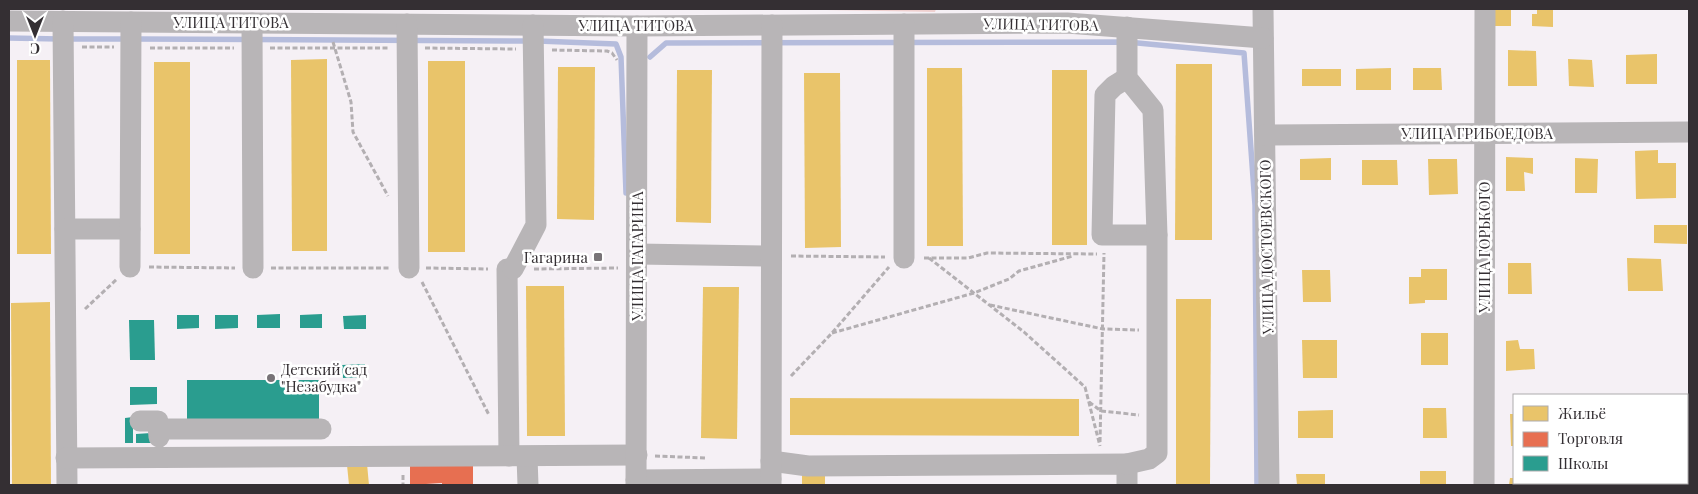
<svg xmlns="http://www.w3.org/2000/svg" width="1698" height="494" viewBox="0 0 1698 494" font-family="'Playfair Display',serif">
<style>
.green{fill:#efd0cf}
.homes{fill:#e9c46a}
.shops{fill:#e76f51}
.schools{fill:#2a9d8f}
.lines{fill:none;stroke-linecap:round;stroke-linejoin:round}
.stream{stroke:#b5bcdc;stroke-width:5.5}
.path{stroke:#b3afb2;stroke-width:3;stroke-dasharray:5 2.5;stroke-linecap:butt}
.minor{stroke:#b8b5b7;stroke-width:21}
.poi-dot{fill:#787377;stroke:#fff;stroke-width:2}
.labels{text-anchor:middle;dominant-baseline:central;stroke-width:5;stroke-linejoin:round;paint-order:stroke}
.street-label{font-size:15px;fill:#342f33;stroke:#fff}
.poi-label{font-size:15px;fill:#342f33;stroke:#fff;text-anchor:end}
</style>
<rect width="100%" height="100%" fill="#f5f0f5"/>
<path class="green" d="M771,9H936L935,12Z"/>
<g class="homes">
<rect x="1492" y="9" width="19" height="17"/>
<path d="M1537,9H1553V27L1532,26V14H1537Z"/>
<path d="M1508,50L1536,51L1537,86H1508Z"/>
<path d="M1657,54V84H1626V55Z"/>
<path d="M327,59V251H292L291,60Z"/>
<path d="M1568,59L1592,60L1594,87L1569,86Z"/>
<path d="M17,60H50L51,254H17Z"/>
<rect x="428" y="61" width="37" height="191"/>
<rect x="154" y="62" width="36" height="192"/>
<path d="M1176,64H1212V240H1175Z"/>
<path d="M558,67H595L594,220L557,219Z"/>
<path d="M927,68H962L963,246H927Z"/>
<path d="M1391,68V90H1356V69Z"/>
<path d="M1413,68H1441L1442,90H1413Z"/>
<rect x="1302" y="69" width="39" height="17"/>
<path d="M677,70H712L711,223L676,222Z"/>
<rect x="1052" y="70" width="35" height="175"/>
<path d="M804,73H840L841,247L805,248Z"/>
<path d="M1658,150V163H1676V198L1636,199L1635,151Z"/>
<path d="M1506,157L1533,158V174L1524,172L1525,191H1506Z"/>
<path d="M1331,158V180H1300V159Z"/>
<path d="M1575,158L1598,159L1597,193H1575Z"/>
<path d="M1428,159H1457L1458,194L1429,195Z"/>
<path d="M1362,160H1397L1398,185H1362Z"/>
<path d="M1654,225H1687V244L1654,243Z"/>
<path d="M1627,258L1661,259L1663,291H1628Z"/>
<path d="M1508,263H1531L1532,294H1508Z"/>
<path d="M1421,269H1447V300H1425V303L1409,304V277H1421Z"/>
<path d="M1302,270H1330L1331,302H1303Z"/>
<path d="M526,286H564L565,436H527Z"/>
<path d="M703,287H739L737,439L701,438Z"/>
<path d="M1176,299H1211L1210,485H1176Z"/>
<path d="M50,302L51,485H12L11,303Z"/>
<rect x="1421" y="333" width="27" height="32"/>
<path d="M1302,340H1337V378H1303Z"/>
<path d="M1518,340L1520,349H1534L1535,369L1506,371V341Z"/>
<path d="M790,398L1079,399V436L790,435Z"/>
<path d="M1423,408H1446L1447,438H1423Z"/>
<path d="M1333,410V438H1298V411Z"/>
<path d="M1510,414H1514V446H1511Z"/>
<path d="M367,464L369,485H349L347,465Z"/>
<rect x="1420" y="471" width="26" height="14"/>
<path d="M1296,474H1325V485H1297Z"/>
<rect x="802" y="475" width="23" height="10"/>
<path d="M1510,478H1514V483H1532V485H1509Z"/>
<rect x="1620" y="483" width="42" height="2"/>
</g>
<path class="shops" d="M410,462L473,465V485H442V483L410,485Z"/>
<g class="schools">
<path d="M280,314V328H257V315Z"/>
<path d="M322,314V328H300V315Z"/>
<path d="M177,315H199V328L177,329Z"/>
<path d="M215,315H238V328L215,329Z"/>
<path d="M366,315V329H344L343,316Z"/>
<path d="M129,320H154L155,360H130Z"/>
<path d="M365,364V377L343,378L342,365Z"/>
<rect x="187" y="380" width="132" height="39"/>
<path d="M130,387H157V404L130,405Z"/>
<path d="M133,417V443H125V418Z"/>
<path d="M151,433V443H136V434Z"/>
</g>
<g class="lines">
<g class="stream">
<path d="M9,38L59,39"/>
<path d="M68,39H126"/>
<path d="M136,39L529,41"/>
<path d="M538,41L616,44L621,57L626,193"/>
<path d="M650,57L666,43L1127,42L1244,53L1255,205L1257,485"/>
</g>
<g class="path">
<path d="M333,42L351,102L353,132L388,196"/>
<path d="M82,47H114"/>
<path d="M150,48H234"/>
<path d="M270,48H389"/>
<path d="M425,48L516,49"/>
<path d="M552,50L607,51L612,53L617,60"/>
<path d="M791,256L885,257"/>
<path d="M924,258H968L987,253L1097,254"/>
<path d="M929,258L1024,332L1085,387L1100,446"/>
<path d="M149,267L235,268"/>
<path d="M271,268H390"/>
<path d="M426,268L488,269"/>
<path d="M534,269L618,268"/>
<path d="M422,282L489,415"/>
<path d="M990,305L1103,329L1139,330"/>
<path d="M85,309L117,279"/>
<path d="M832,333L974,293L1009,279L1019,271L1073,256"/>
<path d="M791,376L832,333L889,267"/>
<path d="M1089,402L1101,411L1139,415"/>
<path d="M1100,442L1104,253"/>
<path d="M655,456L706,458"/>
<path d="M403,475V485"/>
</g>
<g class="minor">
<path d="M1263,9L1269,485"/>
<path d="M9,21L637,26L1067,23L1263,38"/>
<path d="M63,21L67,485"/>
<path d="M252,23L253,268"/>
<path d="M407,24L409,268"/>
<path d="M904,24V258"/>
<path d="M1127,78L1114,86L1105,95L1102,235H1157"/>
<path d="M1265,135L1689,132"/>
<path d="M65,229H130"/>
<path d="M637,254L771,256"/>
<path d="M130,267L131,22"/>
<path d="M507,269L509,456"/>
<path d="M513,269L536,225L533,25"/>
<path d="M140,421H158L159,437"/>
<path d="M158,429H321"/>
<path d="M527,457L528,485"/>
<path d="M66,458L637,455"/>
<path d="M771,461L808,466L1127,464V485"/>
<path d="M1127,464L1149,459L1157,453V235L1153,110L1127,78V27"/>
<path d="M636,480L771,479"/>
<path d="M636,485L637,26"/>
<path d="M771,485L772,25"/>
<path d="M1484,485L1485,9"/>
</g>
</g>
<g class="poi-dot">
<rect x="593" y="252" width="10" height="10" rx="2.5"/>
<circle cx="271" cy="378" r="5"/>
</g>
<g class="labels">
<g class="street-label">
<text x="231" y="22">УЛИЦА ТИТОВА</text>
<text transform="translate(1041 24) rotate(1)">УЛИЦА ТИТОВА</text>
<text x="636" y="25">УЛИЦА ТИТОВА</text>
<text x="1477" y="133">УЛИЦА ГРИБОЕДОВА</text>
<text transform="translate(1266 247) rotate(-91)">УЛИЦА ДОСТОЕВСКОГО</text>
<text transform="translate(1484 247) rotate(-90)">УЛИЦА ГОРЬКОГО</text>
<text transform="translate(637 256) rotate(-90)">УЛИЦА ГАГАРИНА</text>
</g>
<g class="poi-label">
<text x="588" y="257">Гагарина</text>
<text x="281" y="369" text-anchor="start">Детский сад<tspan x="281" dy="17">"Незабудка"</tspan></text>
</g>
</g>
<rect width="1698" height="494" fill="none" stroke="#342f33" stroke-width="20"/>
<rect x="1513" y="394" width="175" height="90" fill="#ffffff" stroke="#aeacad"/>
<rect x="1523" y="406" width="25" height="15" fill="#e9c46a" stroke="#aeacad"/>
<text x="1558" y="419" font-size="15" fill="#342f33">Жильё</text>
<rect x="1523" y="432" width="25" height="15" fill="#e76f51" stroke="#aeacad"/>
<text x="1558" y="444" font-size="15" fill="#342f33">Торговля</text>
<rect x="1523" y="456" width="25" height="15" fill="#2a9d8f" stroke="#aeacad"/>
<text x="1558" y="469" font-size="15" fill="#342f33">Школы</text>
<g transform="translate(35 35) rotate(180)" stroke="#ffffff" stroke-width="4" paint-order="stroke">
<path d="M0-4L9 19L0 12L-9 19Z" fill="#342f33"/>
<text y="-8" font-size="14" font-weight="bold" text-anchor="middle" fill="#342f33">С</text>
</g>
</svg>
